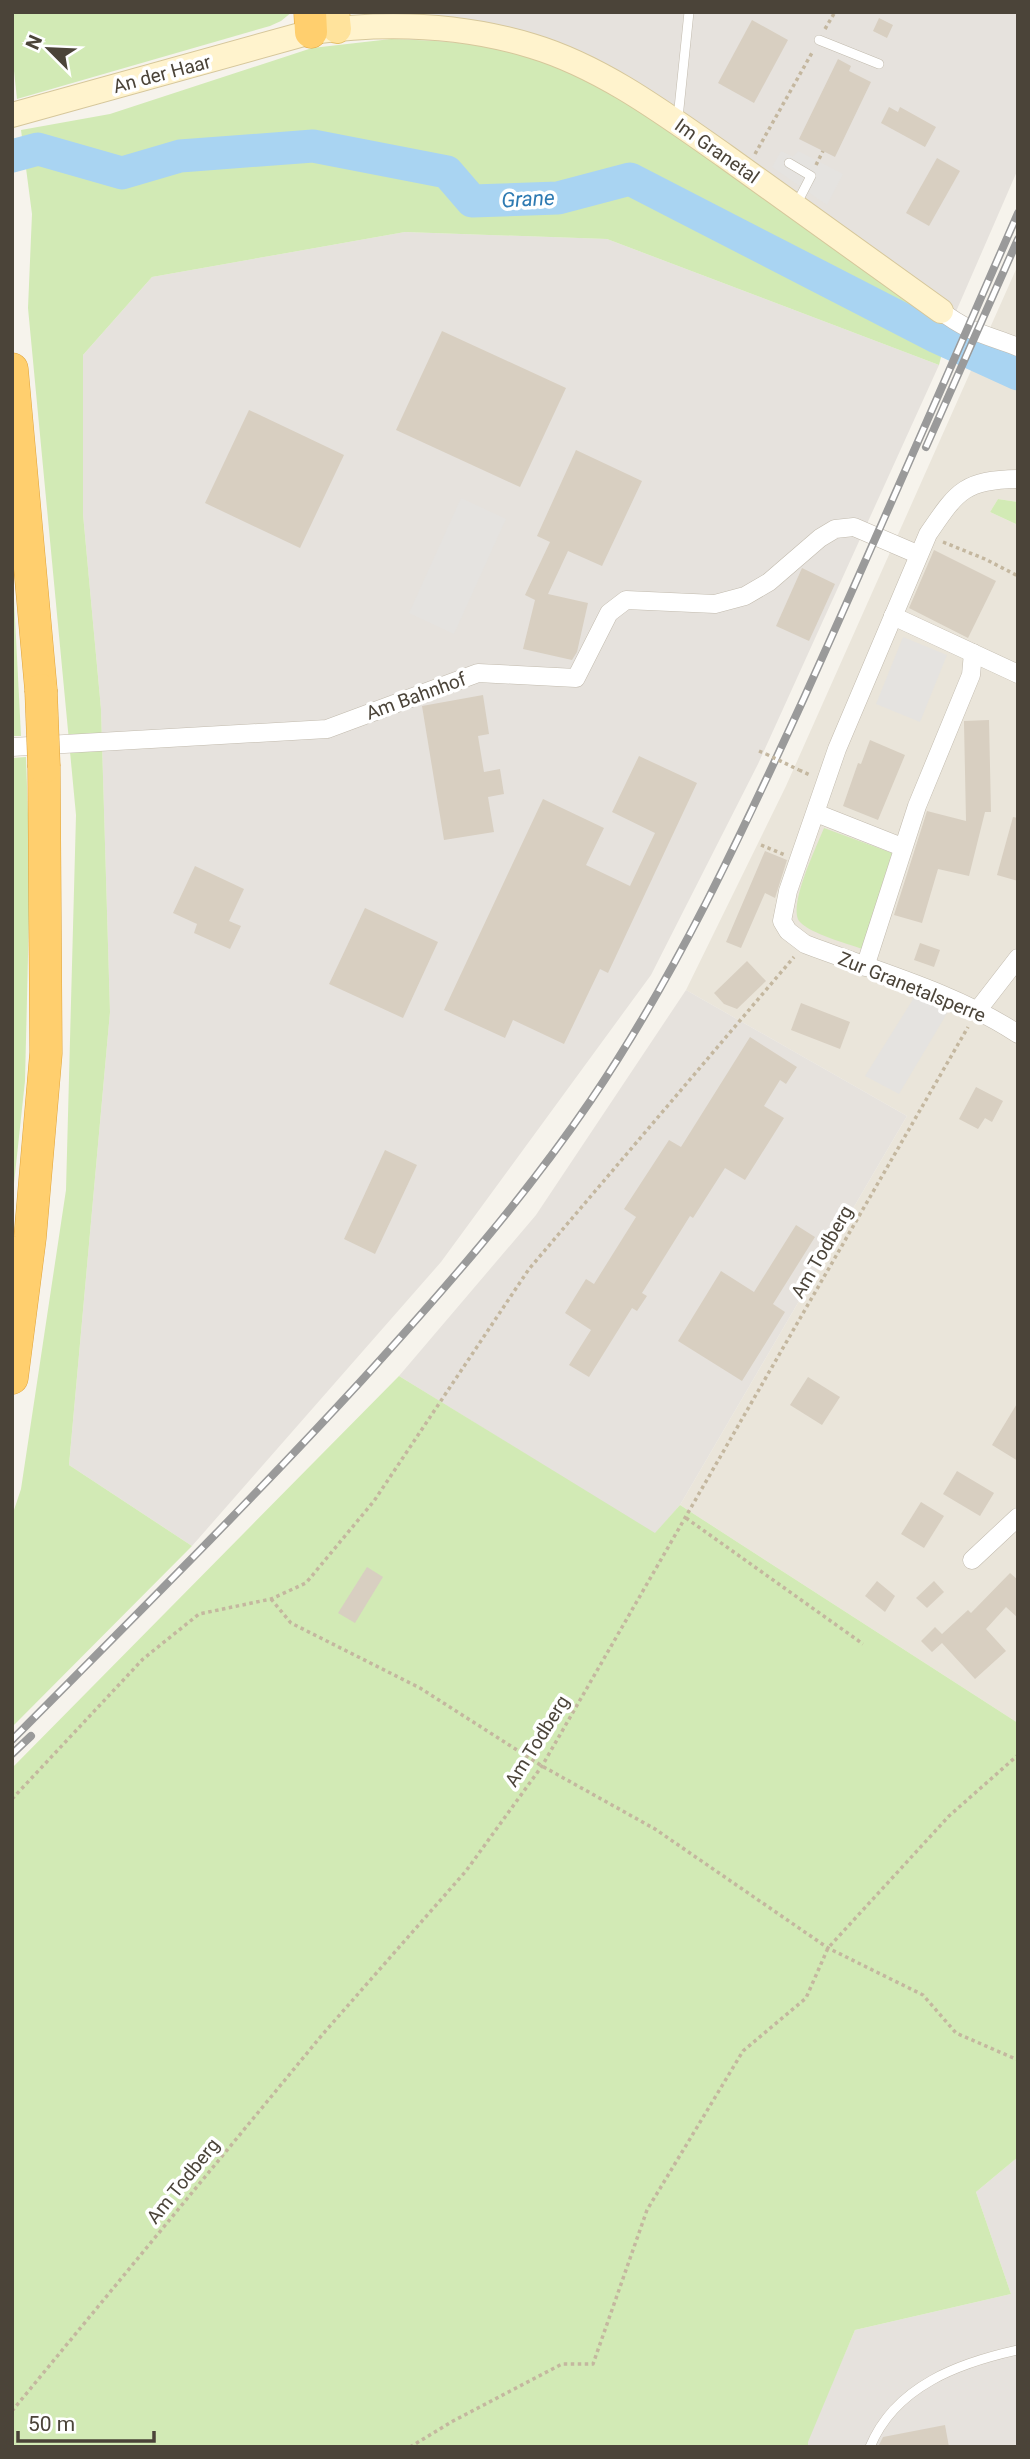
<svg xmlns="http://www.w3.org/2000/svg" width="1030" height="2459" viewBox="0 0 1030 2459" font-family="Roboto,sans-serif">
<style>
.residential{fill:#eae5da}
.industrial{fill:#e6e2dd}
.green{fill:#d2eab5}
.parking{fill:#e5e3e0}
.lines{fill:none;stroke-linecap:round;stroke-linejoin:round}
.river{stroke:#a9d4f2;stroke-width:33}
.building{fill:#d8cfc1}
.lane-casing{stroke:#c2bbae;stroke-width:10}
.street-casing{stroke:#c2bbae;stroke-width:19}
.secondary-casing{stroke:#d6c79b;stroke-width:26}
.primary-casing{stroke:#e6c16a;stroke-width:30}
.highway-casing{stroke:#e0a43c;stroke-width:33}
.path{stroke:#c4b79f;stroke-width:3.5;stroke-dasharray:3.5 3.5;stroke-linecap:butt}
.lane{stroke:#fff;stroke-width:9}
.street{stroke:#fff;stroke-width:18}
.secondary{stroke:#fff3cd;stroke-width:24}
.primary{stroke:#ffe39c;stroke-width:28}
.highway{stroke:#ffcf6e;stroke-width:32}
.rail-casing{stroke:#9a9a9a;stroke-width:8}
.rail{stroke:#fff;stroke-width:5;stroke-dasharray:16;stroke-linecap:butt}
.highway-bridge-casing{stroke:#e0a43c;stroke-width:33;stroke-linecap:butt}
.path-bridge{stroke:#c4b79f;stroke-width:3.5;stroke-dasharray:3.5 3.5;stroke-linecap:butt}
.highway-bridge{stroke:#ffcf6e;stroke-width:32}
.labels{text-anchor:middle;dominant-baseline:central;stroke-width:7;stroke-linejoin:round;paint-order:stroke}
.street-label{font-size:19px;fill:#4b4439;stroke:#fff}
.water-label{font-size:21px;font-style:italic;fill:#2e7ab2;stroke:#fff}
</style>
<rect width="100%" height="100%" fill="#f6f3ec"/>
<path class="residential" d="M1018,265V502L998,499L990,512L1018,525V1723L680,1505L907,1116L686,990L786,786Z"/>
<g class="industrial">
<path d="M367,12H1018V169L948,330L691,145L435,41L391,39Z"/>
<path d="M405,232L607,239L939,365L758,764L651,975L441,1262L192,1546L69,1465L110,1012L101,709L83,514V355L152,277Z"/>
<path d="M686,990L907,1116L680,1505L655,1534L399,1376L536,1215Z"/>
<path d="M1018,2157V2447H808L807,2442L855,2330L1011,2294L976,2192Z"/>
</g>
<g class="green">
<path d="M12,12H292L281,21L270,26L17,99L12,52Z"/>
<path d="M391,39C438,41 486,42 532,58C611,84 680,137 746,184C813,233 881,282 948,330L939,365L607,239L405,232L152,277L83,355V514L101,709L110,1012L69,1465L192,1546L12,1727V1516L21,1489L66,1190L76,815L28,308L32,214L21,130L110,114L312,48Z"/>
<path d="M998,499L1018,502V525L990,512Z"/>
<path d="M12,559L21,736H12Z"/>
<path d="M26,757L30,874L25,1081L12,1202V758Z"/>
<path d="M824,828L892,853L862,949C846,943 811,934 800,922C787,907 817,846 824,828Z"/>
<path d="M399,1376L655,1533L680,1505L1018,1723V2157L976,2192L1011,2294L855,2330L808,2442V2447H12V1768Z"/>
</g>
<g class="parking">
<path d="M781,151L793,157L798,151L843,174L827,205L772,167Z"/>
<path d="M461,498L506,519L454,634L409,613Z"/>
<path d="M903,637L947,655L920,722L876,704Z"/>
<path d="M915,996L949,1010L899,1094L865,1076Z"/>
</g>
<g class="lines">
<path class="river" d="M12,156L38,149L122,173L180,156L313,146L447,172L472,201L558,198L630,179L937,337L1018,374"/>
</g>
<g class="building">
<path d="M879,18L893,25L887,38L873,31Z"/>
<path d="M752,20L788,40L754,103L718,83Z"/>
<path d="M838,59L851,66L849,71L871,82L835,157L799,139Z"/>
<path d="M889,107L898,112L900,107L936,127L925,147L881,123Z"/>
<path d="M937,158L960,171L929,226L906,213Z"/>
<path d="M442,331L566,388L520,487L396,430Z"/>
<path d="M249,410L344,455L300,548L205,503Z"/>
<path d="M576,450L642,481L602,566L568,551L548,594L588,603L577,652L572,660L523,649L535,600L525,595L550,542L537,536Z"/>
<path d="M934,550L996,581L968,638L909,608Z"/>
<path d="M802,568L835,584L809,641L776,626Z"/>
<path d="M483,695L489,734L478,736L484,772L500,769L504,794L488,797L494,832L444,840L422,706Z"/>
<path d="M989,720L991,812H985L969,876L938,869L922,923L894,915L927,811L966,821L964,723V721Z"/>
<path d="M870,740L905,755L878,820L843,806L858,763L861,764Z"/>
<path d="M639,756L697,783L608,973L600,969L564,1044L513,1020L505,1038L444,1010L543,799L604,828L586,865L630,886L655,833L612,812Z"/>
<path d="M1013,817L1018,818V881L997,875Z"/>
<path d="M765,851L787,860L775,898L765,893L741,948L726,942Z"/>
<path d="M195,866L244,889L229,921L241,926L230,949L194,933L197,924L173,913Z"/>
<path d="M365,908L438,942L403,1018L329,984Z"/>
<path d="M920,943L940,950L934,967L914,960Z"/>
<path d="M747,961L766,981L737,1009L724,1004L714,993Z"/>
<path d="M801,1003L850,1022L840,1049L791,1030Z"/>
<path d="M750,1037L797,1067L786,1084L780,1080L764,1106L784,1118L745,1180L725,1168L693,1218L690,1216L642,1293L647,1296L637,1311L632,1308L589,1377L569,1365L591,1330L565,1313L586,1279L594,1284L636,1217L624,1209L669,1140L681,1147Z"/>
<path d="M976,1087L1003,1101L992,1122L985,1118L978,1129L959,1119Z"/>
<path d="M385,1150L417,1165L375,1254L344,1239Z"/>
<path d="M796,1225L815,1237L773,1304L785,1312L742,1381L678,1341L721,1271L754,1292Z"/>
<path d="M808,1377L840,1397L822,1425L790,1405Z"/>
<path d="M1018,1402V1461L992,1445Z"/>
<path d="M957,1471L994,1493L980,1516L943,1494Z"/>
<path d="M921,1502L944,1516L924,1548L901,1534Z"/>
<path d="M367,1567L383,1577L355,1623L338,1613Z"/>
<path d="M1010,1573L1018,1580V1618L1006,1607L986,1629L1006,1651L975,1679L942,1643L932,1652L921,1641L935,1627L942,1634L968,1610L971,1613Z"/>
<path d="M877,1581L895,1596L885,1612L865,1596Z"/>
<path d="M934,1581L944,1592L927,1608L916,1598Z"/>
<path d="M945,2425L949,2447H878L883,2437Z"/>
</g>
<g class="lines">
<defs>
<g id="lane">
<path d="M819,40L879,64"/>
<path d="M678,118L689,12"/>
<path d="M789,163L811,176L796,205"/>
<path d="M870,2447C895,2386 959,2363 1018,2350"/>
</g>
<g id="street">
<path d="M941,311C968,332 987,335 1018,347"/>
<path d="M1018,479C963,480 957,492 928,534L837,749L788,891L782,921L788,931L805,944C876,971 954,992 1018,1034"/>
<path d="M893,616L1018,674"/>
<path d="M12,747L327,729L478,673L576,678L609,613L626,600L715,604L745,596L769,582L820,538L835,529L854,527L917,554"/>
<path d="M816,813L902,847"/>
<path d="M865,967L917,806L971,675L973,653"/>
<path d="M977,1011L1018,958"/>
<path d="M972,1560L1018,1517"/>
</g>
<path id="secondary" d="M12,115L311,32C385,22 460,24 532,46C602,67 665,114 725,156C797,207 869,259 941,311"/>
<path id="primary" d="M335,12L337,29"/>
<g id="highway">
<path d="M310,12L311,32"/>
<path d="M12,369L41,690"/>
<path d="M12,1378L30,1238L46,1053L44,767"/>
</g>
</defs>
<use href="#lane" class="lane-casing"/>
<use href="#street" class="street-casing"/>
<use href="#secondary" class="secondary-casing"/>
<use href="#primary" class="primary-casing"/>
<use href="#highway" class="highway-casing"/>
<g class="path">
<path d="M825,29L835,12"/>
<path d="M755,154L813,51"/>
<path d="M816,165L823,151"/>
<path d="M943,542L985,559L1018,576"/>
<path d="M759,751L766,754"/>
<path d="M799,770L810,775"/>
<path d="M761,845L785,855"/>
<path d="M686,1518L863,1644"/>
<path d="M271,1599L291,1623L420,1688L542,1766L655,1829L828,1948L923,1995L956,2033L1018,2060"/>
<path d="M12,1799L143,1659L199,1614L271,1599L306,1583L374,1501L529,1269L794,957"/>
<path d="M12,2411L322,2035L466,1871L542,1766L968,1027"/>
<path d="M410,2447L453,2421L562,2364H593L647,2210L743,2051L806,1998L828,1948L949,1816L1018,1755"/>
</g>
<use href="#lane" class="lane"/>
<use href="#street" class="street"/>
<use href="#secondary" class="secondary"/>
<use href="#primary" class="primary"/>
<use href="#highway" class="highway"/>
<defs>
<g id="rail">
<path d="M926,447L1018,239"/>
<path d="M12,1740C130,1621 249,1503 362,1380C443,1291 523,1200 591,1100C676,975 741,835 804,698C877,537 947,375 1018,213"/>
<path d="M12,1754L31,1736"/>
</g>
</defs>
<use href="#rail" class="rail-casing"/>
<use href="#rail" class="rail"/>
<defs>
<path id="highway-bridge" d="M41,690L44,767"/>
</defs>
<use href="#highway-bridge" class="highway-bridge-casing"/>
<path class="path-bridge" d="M766,754L799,770"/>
<use href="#highway-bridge" class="highway-bridge"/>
</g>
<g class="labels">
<g class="street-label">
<text transform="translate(162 74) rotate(-15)">An der Haar</text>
<text transform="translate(717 151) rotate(35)">Im Granetal</text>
<text transform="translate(416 696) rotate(-20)">Am Bahnhof</text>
<text transform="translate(912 987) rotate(22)">Zur Granetalsperre</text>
<text transform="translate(822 1252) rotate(-60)">Am Todberg</text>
<text transform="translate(537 1741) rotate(-58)">Am Todberg</text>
<text transform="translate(183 2181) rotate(-51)">Am Todberg</text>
</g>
<g class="water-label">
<text transform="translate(528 199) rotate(-3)">Grane</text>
</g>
</g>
<rect width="1030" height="2459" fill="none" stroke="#4b4439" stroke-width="28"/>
<g transform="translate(49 49) rotate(294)" stroke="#ffffff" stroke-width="5" paint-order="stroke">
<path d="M0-5L12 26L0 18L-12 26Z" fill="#4b4439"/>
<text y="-10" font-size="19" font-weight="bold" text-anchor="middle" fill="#4b4439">N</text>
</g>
<path d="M18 2431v10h136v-10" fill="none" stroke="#4b4439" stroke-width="3.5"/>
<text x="28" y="2431" font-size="21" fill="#4b4439" stroke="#ffffff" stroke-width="5" paint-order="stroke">50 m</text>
</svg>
